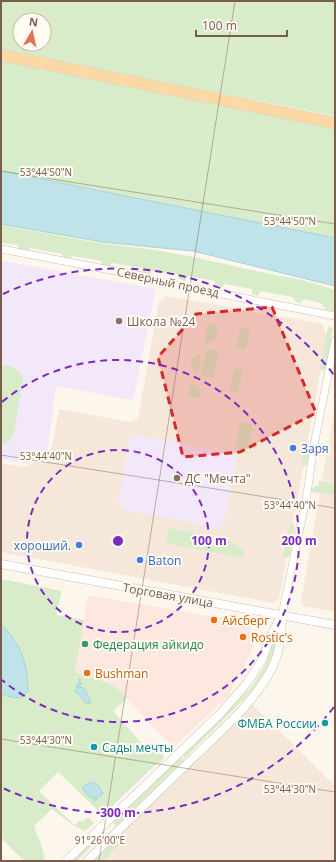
<svg xmlns="http://www.w3.org/2000/svg" width="336" height="862" viewBox="0 0 336 862" font-family="'Open Sans',sans-serif">
<style>
.residential{fill:#f5e8da}
.commercial{fill:#fde8e0}
.education{fill:#f3e8fa}
.green{fill:#d8ecc9;fill-rule:evenodd}
.water{fill:#bfe3e8;stroke:#a5d3da}
.lines{fill:none;stroke-linecap:round;stroke-linejoin:round}
.minor-casing{stroke:#d1beb0;stroke-width:8}
.tertiary-casing{stroke:#d1beb0;stroke-width:9}
.primary-casing{stroke:#dad1cd;stroke-width:12}
.minor{stroke:#fff;stroke-width:7}
.tertiary{stroke:#fff;stroke-width:8}
.primary{stroke:#fbd9a5;stroke-width:11}
.marked{fill:#d62828;fill-opacity:0.2;stroke:#d62828;stroke-width:3;stroke-dasharray:8 5;stroke-linejoin:round}
.ticks{fill:none;stroke:#7a5c4d;stroke-width:1;stroke-opacity:0.45}
.ring{fill:none;stroke:#7b2cbf;stroke-width:2;stroke-dasharray:7 5}
.education-dot{fill:#8d6e63;stroke:#fffaf3;stroke-width:1.5}
.shop-dot{fill:#3f7fe0;stroke:#fffaf3;stroke-width:1.5}
.food-dot{fill:#e8710a;stroke:#fffaf3;stroke-width:1.5}
.leisure-dot{fill:#2e9e5b;stroke:#fffaf3;stroke-width:1.5}
.culture-dot{fill:#0f9aa8;stroke:#fffaf3;stroke-width:1.5}
.labels{text-anchor:middle;dominant-baseline:central;stroke-width:4;stroke-linejoin:round;paint-order:stroke}
.street-label{font-size:12px;fill:#7a5c4d;stroke:#fffaf3}
.education-label{font-size:12px;fill:#785e54;stroke:#fffaf3;text-anchor:start}
.shop-label{font-size:12px;fill:#366cbe;stroke:#fffaf3;text-anchor:start}
.food-label{font-size:12px;fill:#c56008;stroke:#fffaf3;text-anchor:start}
.leisure-label{font-size:12px;fill:#27864d;stroke:#fffaf3;text-anchor:start}
.culture-label{font-size:12px;fill:#0d838f;stroke:#fffaf3;text-anchor:end}
.ticks-label{font-size:10px;text-anchor:middle;fill:#7a5c4d;stroke:#fffaf3;stroke-width:4;stroke-linejoin:round;paint-order:stroke}
.centre{fill:#7b2cbf;stroke:#fffaf3;stroke-width:2}
.ring-label{font-size:12px;text-anchor:middle;font-weight:bold;fill:#7b2cbf;stroke:#fffaf3;stroke-width:4;stroke-linejoin:round;paint-order:stroke}
</style>
<rect width="100%" height="100%" fill="#fdf6ec"/>
<g class="residential">
<path d="M166,296L322,324L327,336L279,599L273,603L1,552V463L24,467L50,455L59,409L130,422L138,418L159,302Z"/>
<path d="M335,406V612L303,606L301,601Z"/>
<path d="M252,704L335,786V861H92Z"/>
</g>
<path class="commercial" d="M88,595L248,623L257,640L229,695L173,748L114,685L75,672Z"/>
<g class="education">
<path d="M2,261L156,289L133,400L56,386L47,455L27,464L1,459Z"/>
<path d="M136,435L237,455L224,524L218,528L125,510L118,502L129,441Z"/>
</g>
<g class="green">
<path d="M1,1H335V116L1,50ZM20,20H44V44H20Z"/>
<path d="M1,59L335,127V238L1,171Z"/>
<path d="M1,225L99,243L149,249L193,257L260,272L302,280L335,290V312L326,310L321,303L304,299L301,303L295,302L293,297L260,291L258,296L252,294V289L224,284L222,288L215,287V281L188,276L185,281L179,279L178,275L152,271L149,275L143,274L142,268L112,263L110,267L102,265L101,261L72,256L69,260L63,258L62,254L30,248L28,252L19,250L18,245L1,243Z"/>
<path d="M207,324L218,326L216,339L208,344H204Z"/>
<path d="M328,327L333,328L326,369L322,371L320,368Z"/>
<path d="M240,328L250,329L246,350L236,348Z"/>
<path d="M206,349L219,351L214,378L201,376Z"/>
<path d="M201,353L200,365L195,375L190,361Z"/>
<path d="M7,365C15,368 20,370 23,379L15,427L12,438L6,444H1V366Z"/>
<path d="M234,368L243,370L238,393L229,391Z"/>
<path d="M190,384L197,386L201,393L199,399L188,396Z"/>
<path d="M240,421L253,424L247,452L240,453L236,446Z"/>
<path d="M305,446L310,447L307,465L301,468Z"/>
<path d="M319,481L335,484V495L312,492L310,489L319,485Z"/>
<path d="M290,524L295,525L290,555L287,558L283,557Z"/>
<path d="M169,528L229,540L245,552L243,558L166,543Z"/>
<path d="M1,579L62,591L56,615L84,620L75,672L114,685L127,698L113,711L144,746H149V750L152,752L160,751L164,756L162,761L153,767L103,815L58,772L39,791L74,825L80,821L82,822L88,817L94,823L85,831L74,826L52,809L34,826L42,847L45,861H24L1,838Z"/>
<path d="M277,628L279,633L269,665L251,692L185,758L181,754L251,688L266,664Z"/>
<path d="M180,756L184,760L116,826L112,822Z"/>
<path d="M102,831L105,833L77,861H72Z"/>
<path d="M115,840L121,843L108,855L104,861H89L108,842L111,844Z"/>
</g>
<g class="water">
<path d="M1,171L335,238V286L193,251L102,242L1,224Z"/>
<path d="M1,624C22,646 27,661 28,691C21,702 11,697 1,694Z"/>
<path d="M80,678V683L82,684L78,687L84,688L90,700V704L85,702L80,695L75,692L77,687L76,685L79,683Z"/>
<path d="M93,782L96,783L103,793L94,801L97,799L96,797L93,799C88,796 84,792 82,787Z"/>
</g>
<g class="lines">
<defs>
<g id="minor">
<path d="M1,249L147,277L160,282L335,316"/>
<path d="M282,615L307,494L314,445L335,340"/>
</g>
<g id="tertiary">
<path d="M1,564L335,625"/>
<path d="M66,861L221,713L247,683L262,660L271,635L282,615"/>
<path d="M87,861C123,826 158,792 194,757C222,730 254,703 272,668C280,652 282,635 282,618"/>
</g>
<path id="primary" d="M1,55L335,123"/>
</defs>
<use href="#minor" class="minor-casing"/>
<use href="#tertiary" class="tertiary-casing"/>
<use href="#primary" class="primary-casing"/>
<use href="#minor" class="minor"/>
<use href="#tertiary" class="tertiary"/>
<use href="#primary" class="primary"/>
</g>
<path class="marked" d="M272,307L316,413L240,452L183,457L158,357L196,314Z"/>
<path class="ticks" d="M1,171L335,224M1,455L335,508M1,739L335,792M99,861L235,1"/>
<g class="ring">
<circle cx="118" cy="541" r="91"/>
<path d="M2 402A181 181 0 1 1 2 680"/>
<path d="M334 707A272 272 0 0 1 3 788M3 294A272 272 0 0 1 334 375"/>
</g>
<g class="education-dot">
<circle cx="119" cy="321" r="4"/>
<circle cx="177" cy="478" r="4"/>
</g>
<g class="shop-dot">
<circle cx="293" cy="448" r="4"/>
<circle cx="79" cy="545" r="4"/>
<circle cx="140" cy="560" r="4"/>
</g>
<g class="food-dot">
<circle cx="214" cy="620" r="4"/>
<circle cx="243" cy="637" r="4"/>
<circle cx="87" cy="673" r="4"/>
</g>
<circle class="leisure-dot" cx="85" cy="644" r="4"/>
<g class="culture-dot">
<circle cx="325" cy="723" r="4"/>
<circle cx="94" cy="747" r="4"/>
</g>
<g class="labels">
<g class="street-label">
<text transform="translate(168 282) rotate(12)">Северный проезд</text>
<text transform="translate(168 595) rotate(10)">Торговая улица</text>
</g>
<g class="education-label">
<text x="127" y="321">Школа №24</text>
<text x="185" y="478">ДС "Мечта"</text>
</g>
<g class="shop-label">
<text x="301" y="448">Заря</text>
<text x="71" y="545" text-anchor="end">хороший.</text>
<text x="148" y="560">Baton</text>
</g>
<g class="food-label">
<text x="222" y="620">Айсберг</text>
<text x="251" y="637">Rostic's</text>
<text x="95" y="673">Bushman</text>
</g>
<g class="leisure-label">
<text x="93" y="644">Федерация айкидо</text>
</g>
<g class="culture-label">
<text x="317" y="723">ФМБА России</text>
<text x="102" y="747" text-anchor="start">Сады мечты</text>
</g>
</g>
<g class="ticks-label">
<text x="46" y="176">53°44'50"N</text>
<text x="290" y="225">53°44'50"N</text>
<text x="46" y="460">53°44'40"N</text>
<text x="290" y="509">53°44'40"N</text>
<text x="46" y="744">53°44'30"N</text>
<text x="290" y="793">53°44'30"N</text>
<text x="100" y="844">91°26'00"E</text>
</g>
<circle cx="118" cy="541" r="6" class="centre"/>
<g class="ring-label">
<text x="209" y="545">100 m</text>
<text x="299" y="545">200 m</text>
<text x="118" y="817">300 m</text>
</g>
<rect width="336" height="862" fill="none" stroke="#7a5c4d" stroke-width="4"/>
<g transform="translate(32 32) rotate(9)"><circle r="19" fill="#fffaf3" stroke="#cabbb1"/>
<path d="M0-3L7 15L0 10L-7 15Z" fill="#e76f51"/>
<text y="-6" font-size="11" font-weight="bold" text-anchor="middle" fill="#7a5c4d">N</text>
</g>
<path d="M196 30v6h91v-6" fill="none" stroke="#7a5c4d" stroke-width="2"/>
<text x="202" y="30" font-size="12" fill="#7a5c4d" stroke="#fffaf3" stroke-width="3" paint-order="stroke">100 m</text>
</svg>
